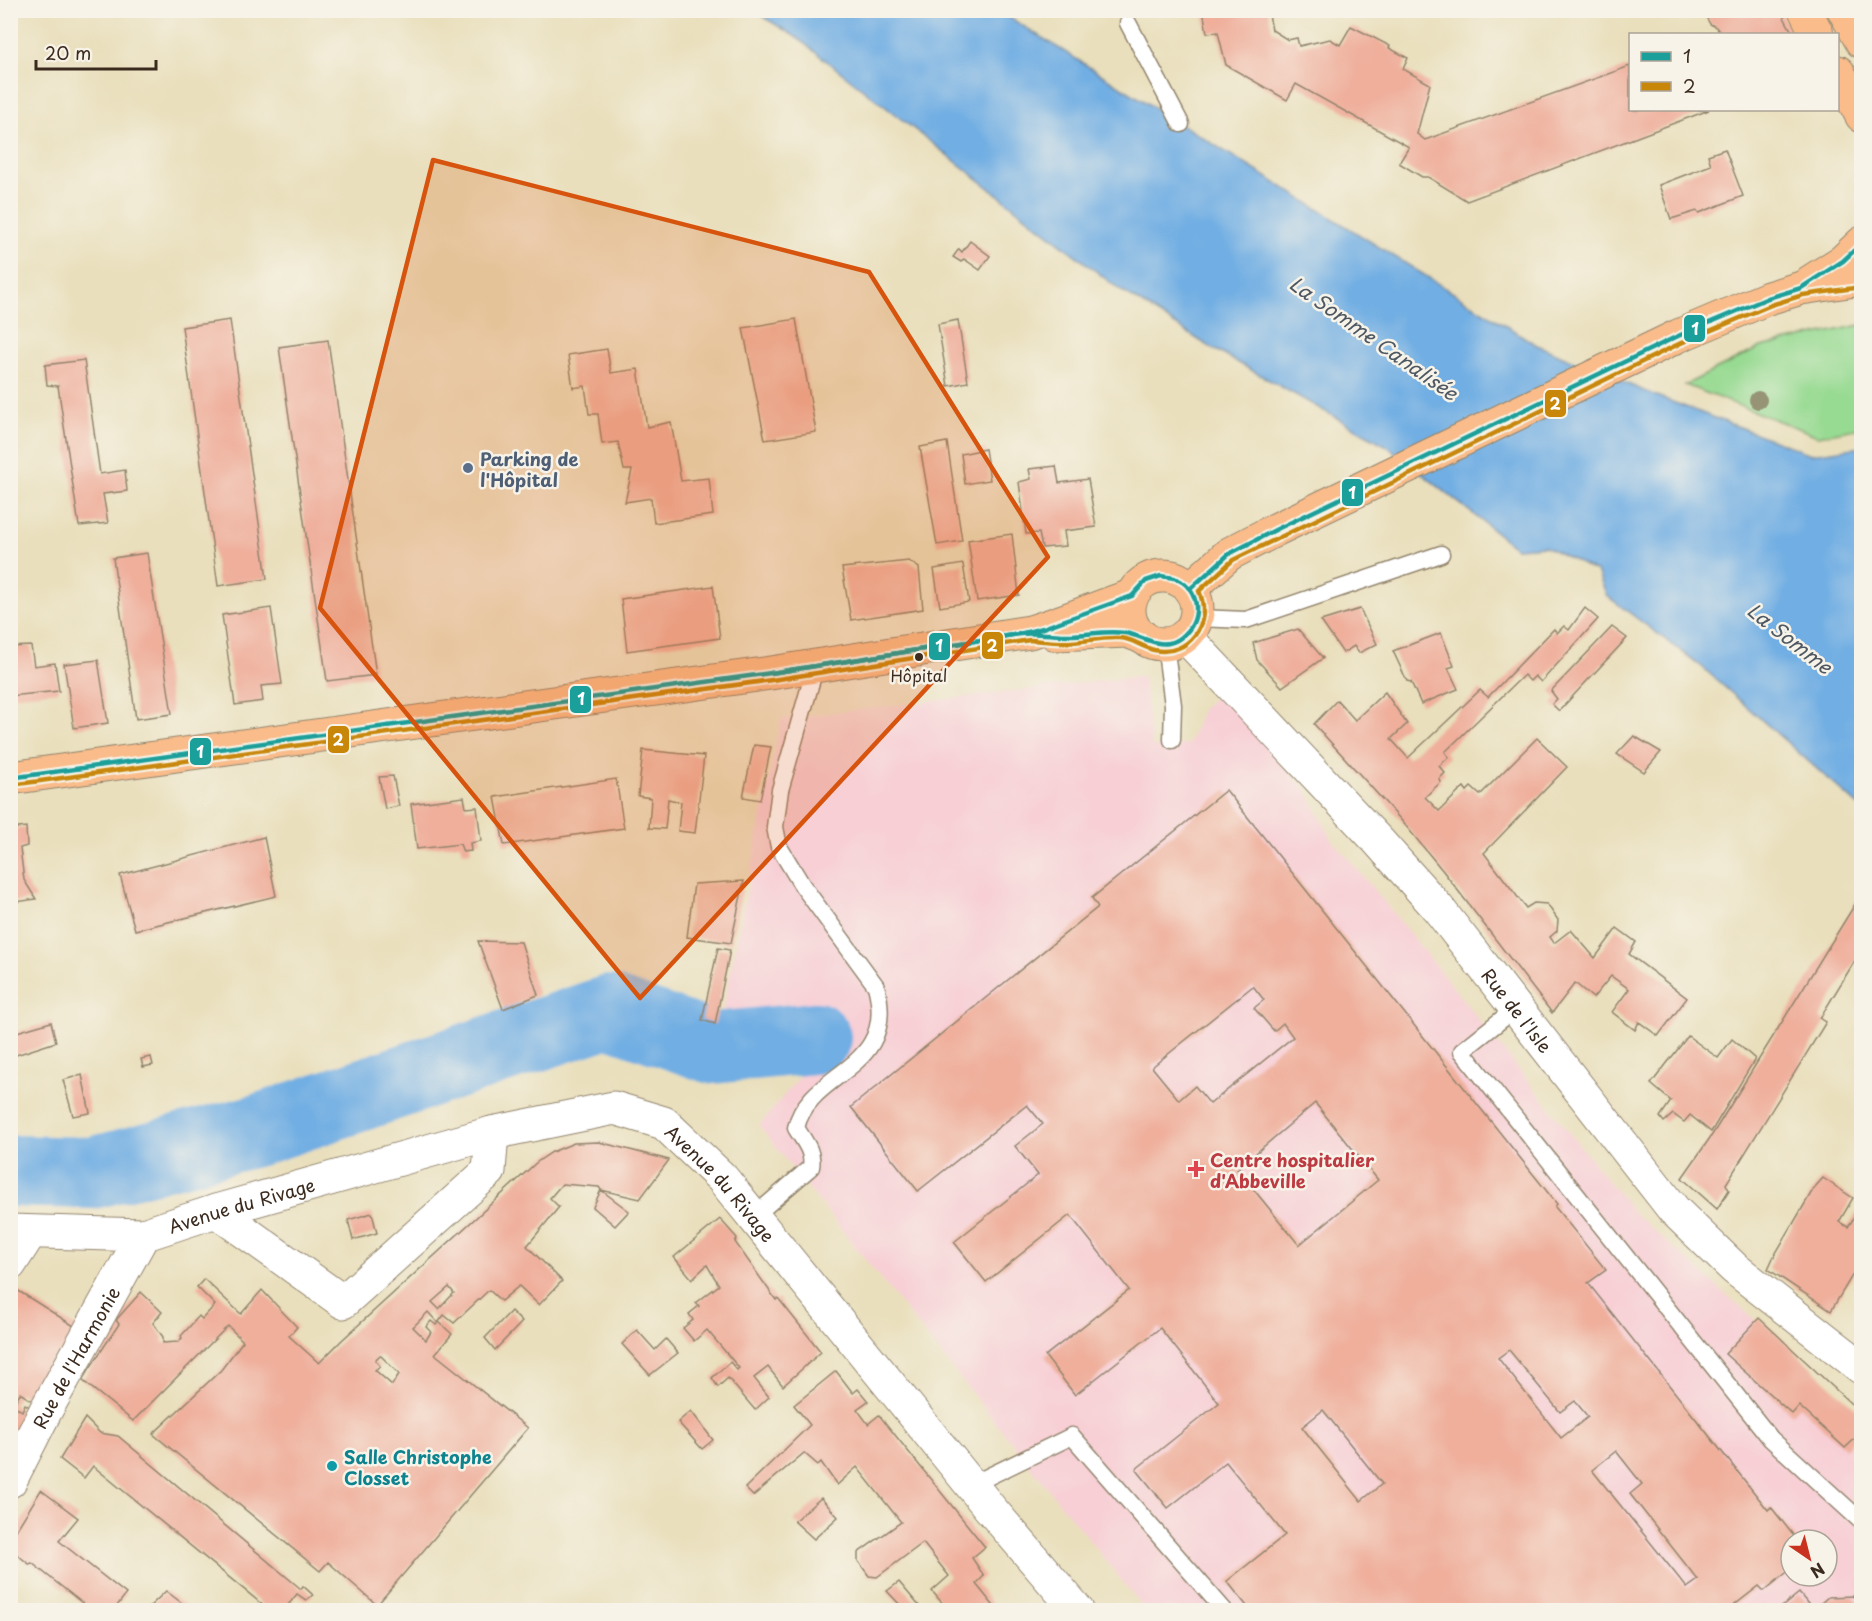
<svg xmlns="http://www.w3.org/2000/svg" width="1872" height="1621" viewBox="0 0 1872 1621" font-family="'Playpen Sans',sans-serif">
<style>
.built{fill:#f7cfd5;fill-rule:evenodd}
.green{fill:#97da92;stroke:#698258;stroke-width:1.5}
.water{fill:#71aee3;stroke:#566c80;stroke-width:1.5}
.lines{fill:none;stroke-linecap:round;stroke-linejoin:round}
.river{stroke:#71aee3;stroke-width:72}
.building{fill:#efaf9b;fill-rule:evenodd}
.service-casing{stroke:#92846d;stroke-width:19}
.minor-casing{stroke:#92846d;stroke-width:35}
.primary-casing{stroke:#92846d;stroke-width:35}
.service{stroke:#fff;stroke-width:16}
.minor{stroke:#fff;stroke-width:33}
.primary{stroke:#f9bc8a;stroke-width:33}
.bus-1-casing{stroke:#f7f3e8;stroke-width:9}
.bus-2-casing{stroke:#f7f3e8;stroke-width:9}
.bus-1{stroke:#1b9f9a;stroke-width:4.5}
.bus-2{stroke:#c88708;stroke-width:4.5}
.tree{fill:#969475}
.marked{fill:#d7540e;fill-opacity:0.2;stroke:#d7540e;stroke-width:4.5;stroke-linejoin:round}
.service-dot{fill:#5c6f8a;stroke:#f7f3e8;stroke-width:2}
.bus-dot{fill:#3b2a1e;stroke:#f7f3e8;stroke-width:2}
.health-dot{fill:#e0444e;stroke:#f7f3e8;stroke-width:2}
.culture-dot{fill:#0f9aa8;stroke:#f7f3e8;stroke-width:2}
.labels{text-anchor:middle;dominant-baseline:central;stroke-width:5;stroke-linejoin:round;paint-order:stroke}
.bus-label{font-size:16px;fill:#3b2a1e;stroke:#f7f3e8}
.service-label{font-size:18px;font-weight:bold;fill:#4e5e75;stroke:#f7f3e8;text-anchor:start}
.street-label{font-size:18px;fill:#3b2a1e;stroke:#f7f3e8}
.health-label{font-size:18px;font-weight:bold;fill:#be3a42;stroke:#f7f3e8;text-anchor:start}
.culture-label{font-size:18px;font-weight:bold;fill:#0d838f;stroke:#f7f3e8;text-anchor:start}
.water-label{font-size:20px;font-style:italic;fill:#4e5863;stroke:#f7f3e8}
.line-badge{stroke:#f7f3e8;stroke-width:2}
.badge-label{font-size:16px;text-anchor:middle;font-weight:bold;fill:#fff}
</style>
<rect width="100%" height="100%" fill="#f7f3e8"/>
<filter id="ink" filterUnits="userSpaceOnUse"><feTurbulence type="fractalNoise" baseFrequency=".0167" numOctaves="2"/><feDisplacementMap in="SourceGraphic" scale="12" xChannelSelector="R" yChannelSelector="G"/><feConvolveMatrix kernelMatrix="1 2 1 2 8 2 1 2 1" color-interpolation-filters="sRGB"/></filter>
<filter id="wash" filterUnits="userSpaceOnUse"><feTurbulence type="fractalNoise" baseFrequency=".008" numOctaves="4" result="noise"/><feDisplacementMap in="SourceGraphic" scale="24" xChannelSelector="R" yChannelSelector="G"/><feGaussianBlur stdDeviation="1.35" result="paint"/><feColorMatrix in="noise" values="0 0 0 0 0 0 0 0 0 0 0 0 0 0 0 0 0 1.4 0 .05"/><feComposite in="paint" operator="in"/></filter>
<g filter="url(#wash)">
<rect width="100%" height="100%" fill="#e9dfbc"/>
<path class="built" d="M1143,676L1152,747L1189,744L1203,707L1220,694L1306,790L1332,839L1395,915L1634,1213L1861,1414V1610H1145L759,1126L823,1048L819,1027L721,1021L781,719ZM1791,1540H1827V1576H1791Z"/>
<path class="green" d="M1861,325V428L1818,436L1685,385L1761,347Z"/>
<path class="water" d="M754,11H999L1537,345L1651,394L1811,454L1861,447V808L1701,666L1607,596L1597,572L1545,546L1516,548L1387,446L1210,347L1120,290L796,37Z"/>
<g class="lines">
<path class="river" d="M10,1171L92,1173L258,1130L609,1011L713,1048L815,1038"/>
</g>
<g id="blocks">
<g class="building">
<path d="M1203,10H1268L1272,30L1288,40L1297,38L1299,46L1330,39L1340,45L1351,26L1390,46L1389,48L1408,58L1403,69L1430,84L1417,134L1425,140L1630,66V110H1709L1467,201L1428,177H1422L1399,163L1409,147L1296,84L1287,100L1226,65L1218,32L1207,33Z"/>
<path d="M1702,10H1780L1793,34H1721L1716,27L1710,24Z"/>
<path d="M1725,149L1743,196L1699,213L1697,211L1671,219L1659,185L1711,165L1708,155Z"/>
<path d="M970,241L990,256L980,270L964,259L961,262L953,257L959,249L962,252Z"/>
<path d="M796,319L816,432L765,440L743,328Z"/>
<path d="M230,320L267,579L218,586L182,327Z"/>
<path d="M958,320L968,382L948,386L938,324Z"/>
<path d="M328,340L376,675L327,681L279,347Z"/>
<path d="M607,349L611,373L638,369L647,427L671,422L681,481L709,478L713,515L654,523L651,498L625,502L632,470H624L618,442L602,444L598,414H589L585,386L573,388L568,355Z"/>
<path d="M84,360L100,474L125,470L127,491L103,494L108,523L79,526L58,386L47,385L45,365Z"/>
<path d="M947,442L962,541L937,545L920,447Z"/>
<path d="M985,449L990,480L965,484L961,454Z"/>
<path d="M1056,466L1059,483L1088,479L1096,527L1064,531L1066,546L1042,548L1039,533L1026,534L1019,482L1031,479L1029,469Z"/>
<path d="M1012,534L1019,595L977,601L968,540Z"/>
<path d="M147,553L172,714L136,719L113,558Z"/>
<path d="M909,561L919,568L923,609L851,620L842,568Z"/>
<path d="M963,564L969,602L940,607L934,569Z"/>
<path d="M713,586L720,638L627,651L621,599Z"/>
<path d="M271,608L282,684L261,686L263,701L235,705L222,615Z"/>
<path d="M1585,608L1598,619L1541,682L1535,676L1530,681L1524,675L1445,752L1449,757L1439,766L1445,773L1439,779L1441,782L1425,797L1439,811L1464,787L1467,791L1471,787L1480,795L1537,738L1567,767L1484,853L1526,908L1534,903L1547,904L1558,920L1557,931L1550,937L1554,943L1571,930L1595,958L1617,928L1636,942L1629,954L1687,998L1658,1036L1639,1022L1635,1030L1612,1012L1629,989L1611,976L1593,998L1575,983L1552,1013L1443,871L1401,820L1314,724L1337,700L1355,720L1385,692L1407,724L1391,739L1408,758L1480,690L1488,697L1554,629L1557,633L1564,626L1569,630Z"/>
<path d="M1360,609L1377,644L1359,653L1354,646L1343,653L1321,621Z"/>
<path d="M1612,627L1627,638L1559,711L1552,704L1557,699L1551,691Z"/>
<path d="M1298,629L1323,658L1282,687L1257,660L1253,643Z"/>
<path d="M1441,633L1454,666L1448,668L1458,689L1421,704L1411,682L1407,681L1393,651Z"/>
<path d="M31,646L34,666L55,663L59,691L10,696V647Z"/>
<path d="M98,660L108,723L74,728L64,664Z"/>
<path d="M1634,736L1661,752L1644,772L1617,754Z"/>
<path d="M754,745L771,747L760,800L743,797Z"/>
<path d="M643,750L704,756L695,833L678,831L681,802L668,799L665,829L649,828L651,798L638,796Z"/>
<path d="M393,776L399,806L385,809L379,777Z"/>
<path d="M616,779L624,828L504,845L495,797Z"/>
<path d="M1226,790L1557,1204L1555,1207L1606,1270L1588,1283L1768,1510L1771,1507L1797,1540H1791V1569L1764,1591L1759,1586L1728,1610H1250L1227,1581L1285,1535L1226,1462L1168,1508L1136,1469L1219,1403L1160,1328L1075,1395L1045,1356L1129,1290L1070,1215L986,1282L954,1242L1038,1175L1015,1146L1043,1124L1027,1105L918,1191L851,1107L1098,907L1092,898ZM1253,986L1264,1000L1254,1008L1274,1031L1283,1023L1293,1037L1210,1104L1195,1086L1179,1100L1152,1067ZM1315,1103L1378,1180L1299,1245L1237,1169ZM1509,1350L1560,1412L1575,1401L1588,1417L1561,1438L1498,1358ZM1323,1410L1382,1484L1361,1501L1302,1427ZM1616,1451L1642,1484L1630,1494L1698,1580L1687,1588L1592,1470Z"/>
<path d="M464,797L466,808L477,807L481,841L470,843L471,851L463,852L460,844L417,849L411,804Z"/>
<path d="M26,827L27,846L20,848L24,880L36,899L10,903V829Z"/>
<path d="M264,837L276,896L135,930L120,875Z"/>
<path d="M744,881L731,943L687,937L694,884Z"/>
<path d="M1862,893V949L1820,1018L1826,1022L1726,1184L1729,1190L1717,1209L1682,1178L1712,1135Z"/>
<path d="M478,941L521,942L538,995L503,1009Z"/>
<path d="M718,948L730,950L715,1024L702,1020Z"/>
<path d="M51,1022L56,1042L10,1057V1034Z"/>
<path d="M1688,1036L1718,1058L1732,1039L1755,1059L1711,1132L1690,1115L1684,1122L1673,1114L1664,1122L1660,1117L1671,1101L1651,1084Z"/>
<path d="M151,1057L153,1065L143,1067L141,1059Z"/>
<path d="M82,1075L90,1113L73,1116L63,1080Z"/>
<path d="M599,1142L669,1160L640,1199L601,1190L629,1211L615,1226L593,1207L601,1190L599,1187L562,1184L550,1198L559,1207L527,1246L562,1281L539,1305L519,1286L501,1301L489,1290L454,1323L444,1315L438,1323L428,1312L413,1327L426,1340L431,1332L426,1327L431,1321L436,1325L439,1322L452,1334L435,1354L528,1428L377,1605L328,1562L320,1571L153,1434L221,1370L243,1341L228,1326L133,1421L82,1380L119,1324L116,1320L141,1292L162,1312L153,1323L163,1337V1343L178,1342L182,1338L181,1336L199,1316L202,1319L215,1305L197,1287L204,1279L241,1314L262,1290L297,1327L289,1336L319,1363L342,1340L537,1162L552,1152L574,1143ZM449,1287L454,1293L439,1309L432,1302ZM380,1355L399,1374L392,1385L375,1370L380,1366L375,1360Z"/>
<path d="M1823,1178L1853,1198L1839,1222L1848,1227L1862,1205V1259L1831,1311L1768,1269L1773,1258L1814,1188Z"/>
<path d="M372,1213L377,1233L353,1240L348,1220Z"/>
<path d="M720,1219L737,1238L735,1242L776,1300L778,1298L821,1352L783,1386L768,1367L754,1378L769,1397L755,1410L728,1378L718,1387L712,1378L730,1362L737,1370L739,1368L707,1330L694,1341L683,1328L693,1320L689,1314L699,1306L696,1303L719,1285L707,1265L692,1279L674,1257Z"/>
<path d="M17,1290L82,1331L37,1404L20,1393L13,1405L22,1411L25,1404L34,1410L10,1446V1300Z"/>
<path d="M511,1311L522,1322L495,1350L485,1338Z"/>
<path d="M1759,1318L1862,1414V1432L1845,1448L1799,1406L1792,1414L1725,1354Z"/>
<path d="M637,1330L655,1350L666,1339L678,1353L650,1375L622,1344Z"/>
<path d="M836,1371L853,1393L858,1389L868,1401L857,1409L868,1424L879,1415L985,1547L972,1558L984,1576L976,1584L997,1610H948L932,1591L949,1576L923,1543L877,1577L869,1576L858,1561V1553L901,1522L857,1467L837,1485L821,1462L818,1465L804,1453L753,1496L745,1488L810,1425L794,1405Z"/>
<path d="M691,1411L713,1440L702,1449L678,1422Z"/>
<path d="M85,1418L100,1433L118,1436L301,1589L303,1586L313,1595L306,1600L297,1594L284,1610H269L93,1466L84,1478L60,1459Z"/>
<path d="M41,1490L78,1518L59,1541L126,1594L114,1610H91L32,1563L29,1564L10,1549V1540Z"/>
<path d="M821,1498L838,1517L814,1539L794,1521Z"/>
<path d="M899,1582L920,1607L917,1610H905L887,1591Z"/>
<path d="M166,1591L191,1610H146Z"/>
<path d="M1799,1593L1813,1610L1828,1597L1853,1596L1862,1606V1610H1778Z"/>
</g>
</g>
</g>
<g filter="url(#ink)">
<use href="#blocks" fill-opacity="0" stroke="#92846d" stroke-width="1.5"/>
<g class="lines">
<defs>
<g id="service">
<path d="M1128,23L1181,124"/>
<path d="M1197,618L1246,620L1441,554"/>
<path d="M1165,644L1173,705L1172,740"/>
<path d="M1516,1008L1462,1051L1771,1439L1862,1522"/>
<path d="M753,1217L811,1167C814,1152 804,1141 796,1128C809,1069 899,1072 876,986L802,885L779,847L775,827L780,790L816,665"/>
<path d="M971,1485L1072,1436L1224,1610"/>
</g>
<g id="minor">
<path id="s1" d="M1185,636L1379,842L1437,907L1674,1210L1734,1268L1862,1368"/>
<path d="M216,1211L343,1302L489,1171L492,1133"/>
<path id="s2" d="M10,1231L143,1235L216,1211L492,1133L614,1108L664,1123L722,1178L989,1507L1077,1610"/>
<path d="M10,1264L30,1233"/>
<path id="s3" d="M10,1481L46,1410L143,1235"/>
</g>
<g id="primary">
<path d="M1805,10L1817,34"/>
<path d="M1844,10L1862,42"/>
<path d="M1838,72L1862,116"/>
<path d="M1810,282L1843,261L1862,243"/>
<circle cx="1163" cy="610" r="34"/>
<path d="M1190,589L1229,554L1277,529L1678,336L1768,298L1801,288L1862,279"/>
<path d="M1056,634L1127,631L1143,637"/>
<path d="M10,778L771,673L1030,632C1065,622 1097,607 1132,596"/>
</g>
</defs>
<use href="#service" class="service-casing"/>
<use href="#minor" class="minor-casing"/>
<use href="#primary" class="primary-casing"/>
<use href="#service" class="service"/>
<use href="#minor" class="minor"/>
<use href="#primary" class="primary"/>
<defs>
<g id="bus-1">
<path d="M1161,576C1165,577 1170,577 1174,578C1199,587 1203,617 1185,634C1180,639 1176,642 1169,643C1154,646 1140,635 1125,633C1106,630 1088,635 1069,635C1052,635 1036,632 1019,634L1043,628L1132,596L1146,581Z"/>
<path d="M1190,589L1229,554L1277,529L1678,336L1768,298L1801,288L1843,261L1862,243"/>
<path d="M771,673L1019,634"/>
<path d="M771,673L1019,634"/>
<path d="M10,778L771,673"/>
</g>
<path id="bus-2" d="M11,785L772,680L1030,640C1044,641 1058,643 1072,642C1088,641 1103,637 1119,638C1132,638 1141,647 1154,650C1189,657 1213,623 1199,591L1233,560L1681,343L1771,305L1803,295L1862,287"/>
</defs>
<use href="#bus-1" class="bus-1-casing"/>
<use href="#bus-2" class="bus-2-casing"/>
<use href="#bus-1" class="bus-1"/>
<use href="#bus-2" class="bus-2"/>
</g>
<circle class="tree" cx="1758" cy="400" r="9"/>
</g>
<path class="marked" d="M433,160L869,272L1048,557L640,998L320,608Z"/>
<circle class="service-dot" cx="468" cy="468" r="6"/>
<circle class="bus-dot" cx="919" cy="657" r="5"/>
<path class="health-dot" d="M1193 1160h6v6h6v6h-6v6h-6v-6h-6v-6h6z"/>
<circle class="culture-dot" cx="332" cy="1466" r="6"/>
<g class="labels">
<g class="bus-label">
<text x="919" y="675">Hôpital</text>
</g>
<g class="service-label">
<text x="480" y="458">Parking de<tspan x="480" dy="21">l'Hôpital</tspan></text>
</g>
<g class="street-label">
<text stroke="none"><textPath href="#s1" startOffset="501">Rue de l'Isle</textPath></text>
<text stroke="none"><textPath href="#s2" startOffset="756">Avenue du Rivage</textPath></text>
<text stroke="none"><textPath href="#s2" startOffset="236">Avenue du Rivage</textPath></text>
<text stroke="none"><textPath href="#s3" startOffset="140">Rue de l'Harmonie</textPath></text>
</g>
<g class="health-label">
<text x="1210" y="1159">Centre hospitalier<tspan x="1210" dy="21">d'Abbeville</tspan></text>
</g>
<g class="culture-label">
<text x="344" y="1456">Salle Christophe<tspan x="344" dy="21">Closset</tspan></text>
</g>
<g class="water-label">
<text transform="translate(1374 338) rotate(35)">La Somme Canalisée</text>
<text transform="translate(1790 638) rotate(38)">La Somme</text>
</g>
</g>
<g class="line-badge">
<rect x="1683" y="314" width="23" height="29" rx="6" fill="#1b9f9a"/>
<rect x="1544" y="389" width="23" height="29" rx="6" fill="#c88708"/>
<rect x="1341" y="478" width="23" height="29" rx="6" fill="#1b9f9a"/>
<rect x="981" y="631" width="23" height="29" rx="6" fill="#c88708"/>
<rect x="928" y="632" width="23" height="29" rx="6" fill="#1b9f9a"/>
<rect x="569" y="685" width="23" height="29" rx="6" fill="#1b9f9a"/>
<rect x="327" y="725" width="23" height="29" rx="6" fill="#c88708"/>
<rect x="189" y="737" width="23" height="29" rx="6" fill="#1b9f9a"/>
</g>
<g class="badge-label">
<text x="1695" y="335">1</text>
<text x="1555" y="410">2</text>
<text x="1352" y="499">1</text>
<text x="992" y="652">2</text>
<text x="939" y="652">1</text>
<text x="581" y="705">1</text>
<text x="338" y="746">2</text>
<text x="200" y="758">1</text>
</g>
<rect width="1872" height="1621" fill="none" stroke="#f7f3e8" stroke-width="36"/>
<rect x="1629" y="33" width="210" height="78" fill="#f7f3e8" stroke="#aca397" stroke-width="1.5"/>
<rect x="1641" y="52" width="30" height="9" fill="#1b9f9a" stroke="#aca397" stroke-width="1.5"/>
<text x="1683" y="63" font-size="18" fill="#3b2a1e">1</text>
<rect x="1641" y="82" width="30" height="9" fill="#c88708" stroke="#aca397" stroke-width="1.5"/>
<text x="1683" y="93" font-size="18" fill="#3b2a1e">2</text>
<g transform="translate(1809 1558) rotate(145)"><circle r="28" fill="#f7f3e8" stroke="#aca397" stroke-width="1.5"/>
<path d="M0-4.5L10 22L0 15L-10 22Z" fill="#c8321e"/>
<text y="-9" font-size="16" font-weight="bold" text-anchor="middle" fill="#3b2a1e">N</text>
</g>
<path d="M36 60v9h120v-9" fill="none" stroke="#3b2a1e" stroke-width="3"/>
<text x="45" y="60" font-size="18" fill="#3b2a1e" stroke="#f7f3e8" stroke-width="4.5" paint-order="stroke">20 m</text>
</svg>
